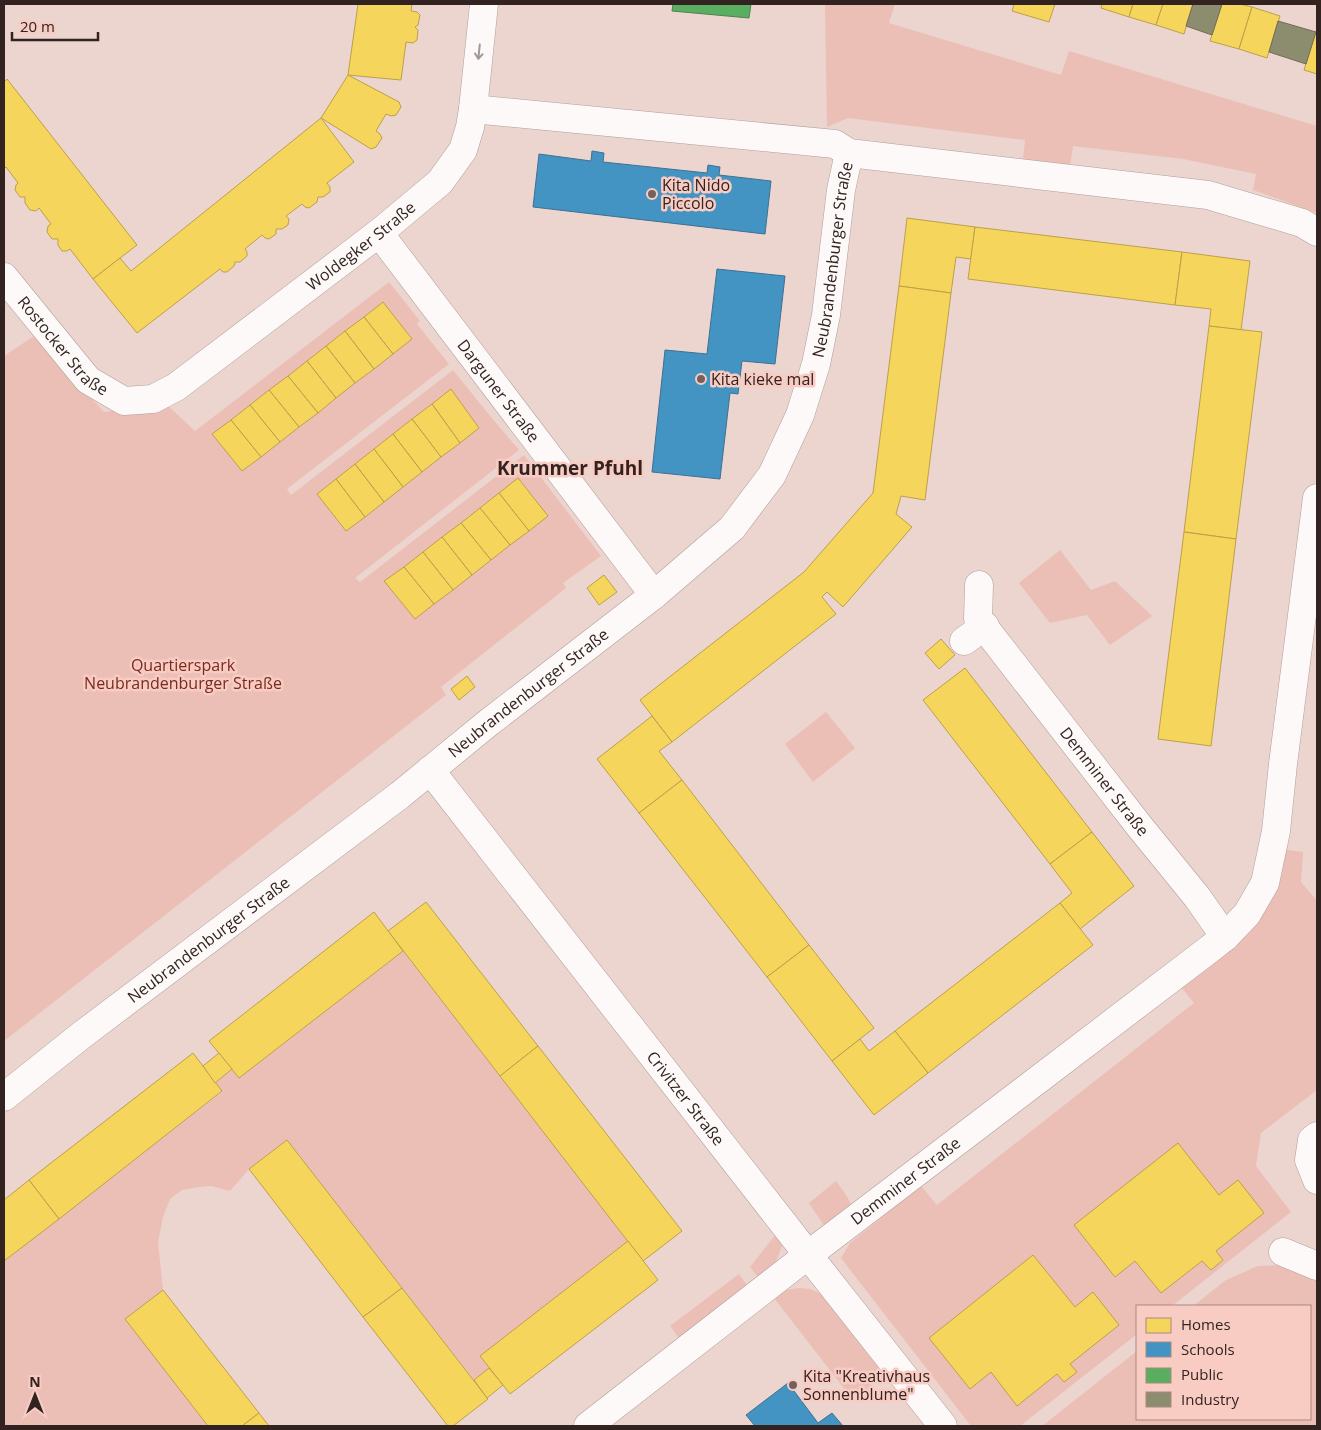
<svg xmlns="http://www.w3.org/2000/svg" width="1321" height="1430" viewBox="0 0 1321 1430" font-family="'Open Sans',sans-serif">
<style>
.green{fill:#ebbfb6}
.homes{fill:#f6d55c;stroke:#bca04a}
.schools{fill:#4393c3;stroke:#3e7192}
.public{fill:#5aae61;stroke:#4e844e}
.industry{fill:#8c8c6e;stroke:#716c57}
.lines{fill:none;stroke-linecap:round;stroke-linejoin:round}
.minor-casing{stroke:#b09e9a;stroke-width:29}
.minor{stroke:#fcf9f8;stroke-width:28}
.oneway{stroke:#a29997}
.poi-dot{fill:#74615d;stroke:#f8ccc3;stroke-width:2}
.labels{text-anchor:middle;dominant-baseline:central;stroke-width:5;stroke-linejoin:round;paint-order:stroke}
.poi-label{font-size:16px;fill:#332320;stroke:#f8ccc3;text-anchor:start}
.street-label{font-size:16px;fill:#332320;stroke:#f8ccc3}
.park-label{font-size:16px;fill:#782b1e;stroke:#f8ccc3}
.quarter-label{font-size:19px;font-weight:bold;fill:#332320;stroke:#f8ccc3}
</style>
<rect width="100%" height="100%" fill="#ecd4cf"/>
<g class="green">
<path d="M825,4H895L889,23L1061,75L1069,51L1317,126V213L1253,190L1256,174L1183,159L1073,146L1070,165L1023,160L1025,140L848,118L827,127Z"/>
<path d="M389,282L420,321L417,324L449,364L287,489L291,495L453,370L490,416L519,450L355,578L360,582L524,455L601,556L563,583L566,588L441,687L446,695L4,1041V356L34,336L104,412L166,404L195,431Z"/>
<path d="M1060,550L1091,590L1115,581L1152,616L1110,645L1087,615L1050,623L1019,583Z"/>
<path d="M826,712L855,748L813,782L785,744Z"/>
<path d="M1280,849L1303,852L1301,882L1317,901V1090L1261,1133L1256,1166L1291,1212L1172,1306H1137V1334L1020,1426H971L841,1258L850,1243L921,1186L937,1205L1194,1003L1181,987Z"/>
<path d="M403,951L628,1241L481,1356L489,1368L474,1380L287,1140L249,1169L230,1191L211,1186L199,1187L182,1190L170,1199L163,1217L158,1242L163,1290L125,1319L208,1426H4V1261L222,1092L215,1083L232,1069L239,1078Z"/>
<path d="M836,1181L848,1198L853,1210L825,1227L809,1203Z"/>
<path d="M776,1234L782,1245C777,1261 773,1269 762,1282L750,1267Z"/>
<path d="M1282,1265L1317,1275V1426H1042L1137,1351V1419H1310V1306H1193L1226,1280L1258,1266Z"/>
<path d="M739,1274L750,1290L682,1342L670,1326Z"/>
<path d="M799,1288L810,1289L821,1294L884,1375L853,1400L774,1298L785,1290Z"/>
</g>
<g class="homes">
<path d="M358,4H412L411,11L417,12L420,15L418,25L415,27L418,30L417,40L413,43L406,42L401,80L348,75Z"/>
<path d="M1014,4H1055L1049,22L1012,11Z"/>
<path d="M1102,4H1133L1129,17L1101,8Z"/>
<path d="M1133,4H1163L1156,25L1129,17Z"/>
<path d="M1163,4H1193L1184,34L1156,25Z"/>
<path d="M1222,4H1240L1252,7L1239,49L1210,41Z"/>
<path d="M1252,7L1280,16L1267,58L1239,49Z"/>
<path d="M1317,28V74L1304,70Z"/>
<path d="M348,75L399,102L401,107L396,115L391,116L386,114L376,131L380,134L382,138L376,147L371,149L321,118Z"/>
<path d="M7,79L137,245L93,279L70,249L67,251H62L58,245V239H52L47,232L48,226L51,224L39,208L36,211L30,210L25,203V197H20L15,190L16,185L18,183L6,167L4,169V82Z"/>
<path d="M321,118L354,162L327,183L330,187V192L323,197H318L317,202L309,208L305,207L302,204L286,216L289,219L288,225L282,229H276V234L269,239L265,238L262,235L245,249L247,252V256L240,262H235L234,266L227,272H223L220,269L137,333L93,279L120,258L131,271Z"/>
<path d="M907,218L975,227L971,259L956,257L951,293L899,286Z"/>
<path d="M975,227L1182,252L1175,305L968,279Z"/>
<path d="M1182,252L1250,261L1241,330L1209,326L1211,309L1175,305Z"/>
<path d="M899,286L951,293L925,500L901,496L896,514L912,527L843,607L827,592L822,597L836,614L672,742L640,700L804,572L873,493Z"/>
<path d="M383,302L412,339L393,354L364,317Z"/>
<path d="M364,317L393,354L374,369L345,331Z"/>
<path d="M1209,326L1262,332L1236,539L1184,532Z"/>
<path d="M345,331L374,369L355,383L326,346Z"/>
<path d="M326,346L355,383L336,398L307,361Z"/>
<path d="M307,361L336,398L318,413L288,376Z"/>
<path d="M288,376L318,413L299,427L269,390Z"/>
<path d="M451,389L479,428L460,443L432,404Z"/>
<path d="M269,390L299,427L280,442L250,405Z"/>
<path d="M432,404L460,443L441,457L412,419Z"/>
<path d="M250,405L280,442L261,457L231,420Z"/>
<path d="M412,419L441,457L422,472L393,434Z"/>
<path d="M231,420L261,457L242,471L212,434Z"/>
<path d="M393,434L422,472L403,487L374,449Z"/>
<path d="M374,449L403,487L384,502L355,464Z"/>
<path d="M355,464L384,502L365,517L336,479Z"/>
<path d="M518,478L548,516L529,531L499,493Z"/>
<path d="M336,479L365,517L346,531L317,494Z"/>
<path d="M499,493L529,531L510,545L480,508Z"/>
<path d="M480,508L510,545L491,560L461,523Z"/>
<path d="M461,523L491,560L472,575L442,537Z"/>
<path d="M1184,532L1236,539L1211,746L1158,739Z"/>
<path d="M442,537L472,575L453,590L423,552Z"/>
<path d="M423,552L453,590L434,604L404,567Z"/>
<path d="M404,567L434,604L415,619L384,581Z"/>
<path d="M604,575L617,592L599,605L587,588Z"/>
<path d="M941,639L955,655L939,669L925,653Z"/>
<path d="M965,668L1092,832L1050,864L923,700Z"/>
<path d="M467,676L475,687L459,700L451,689Z"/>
<path d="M652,716L672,742L659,751L682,780L639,813L597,759Z"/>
<path d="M682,780L809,945L767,977L639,813Z"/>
<path d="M1092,832L1134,886L1080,929L1060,903L1072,893L1050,864Z"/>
<path d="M426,902L538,1046L500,1076L388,931Z"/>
<path d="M1060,903L1093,945L928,1073L895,1031Z"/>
<path d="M374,912L403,951L239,1078L209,1041Z"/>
<path d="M809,945L874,1028L832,1061L767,977Z"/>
<path d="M895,1031L928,1073L874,1115L832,1061L860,1039L869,1051Z"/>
<path d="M538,1046L682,1231L643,1261L500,1076Z"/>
<path d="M193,1053L222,1091L59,1219L29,1180Z"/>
<path d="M219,1053L232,1069L215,1083L203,1066Z"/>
<path d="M287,1140L402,1288L363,1317L249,1169Z"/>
<path d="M1178,1143L1219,1195L1238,1180L1264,1213L1216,1251L1223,1260L1211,1270L1202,1261L1161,1293L1135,1261L1115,1277L1074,1225Z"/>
<path d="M29,1180L59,1219L4,1261V1200Z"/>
<path d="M628,1241L658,1280L510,1394L480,1356Z"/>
<path d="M1033,1255L1075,1307L1093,1292L1119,1325L1070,1364L1077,1372L1064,1382L1057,1374L1017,1406L991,1372L970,1389L929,1338Z"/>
<path d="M402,1288L488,1399L453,1426H448L363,1317Z"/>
<path d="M163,1290L259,1413L242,1426H208L125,1319Z"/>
<path d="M489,1368L503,1385L487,1398L474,1380Z"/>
<path d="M259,1413L269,1426H242Z"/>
</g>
<g class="schools">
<path d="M592,151L604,153L603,162L707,173L708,165L720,167L719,175L771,181L765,234L533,207L539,154L591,161Z"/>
<path d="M717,269L785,276L775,364L742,361L738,394L730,393L720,479L652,472L665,350L707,354Z"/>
<path d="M788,1383L818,1423L832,1413L843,1426H755L746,1415Z"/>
</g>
<path class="public" d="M673,4H751L749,18L672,11Z"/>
<g class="industry">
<path d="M1193,4H1222L1212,35L1186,26Z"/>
<path d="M1278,21L1316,32L1306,64L1269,52Z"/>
</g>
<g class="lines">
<defs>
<g id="minor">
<path d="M473,109L835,144L849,153L1208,195L1302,223L1317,232"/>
<path id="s1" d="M379,233L654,595"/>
<path id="s2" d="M4,277L88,380L124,401L153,399L176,387L379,233L440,182L463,150L470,127L473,109L484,4"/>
<path id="s3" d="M979,585L978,619L1140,827L1197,897L1225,937"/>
<path d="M964,641L985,626"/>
<path id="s4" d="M430,770L808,1255L943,1426"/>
<path id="s5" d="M4,1097L83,1034L400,795L488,723L654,595L732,528L772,475L800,415L816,364L826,315L841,190L849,153"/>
<path d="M1317,1136L1312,1140L1309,1160L1317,1180"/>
<path d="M1283,1252L1317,1266"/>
<path id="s6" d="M588,1426L808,1255L1207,951L1225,937L1247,914L1265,883L1276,831L1283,764L1317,498"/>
</g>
</defs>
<use href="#minor" class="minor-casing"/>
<use href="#minor" class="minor"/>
</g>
<defs><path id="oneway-shaft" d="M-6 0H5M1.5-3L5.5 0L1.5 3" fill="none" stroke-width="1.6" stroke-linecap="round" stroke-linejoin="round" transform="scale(1.25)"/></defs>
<use class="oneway" href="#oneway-shaft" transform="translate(479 52) rotate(96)"/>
<g class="poi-dot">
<circle cx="652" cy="194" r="5"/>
<circle cx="701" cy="379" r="5"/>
<circle cx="793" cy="1385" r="5"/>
</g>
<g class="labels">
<g class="poi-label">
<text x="662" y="185">Kita Nido<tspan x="662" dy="18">Piccolo</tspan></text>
<text x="711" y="379">Kita kieke mal</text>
<text x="803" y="1376">Kita "Kreativhaus<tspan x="803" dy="18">Sonnenblume"</tspan></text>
</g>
<g class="street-label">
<text stroke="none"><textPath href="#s2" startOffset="462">Woldegker Straße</textPath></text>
<text stroke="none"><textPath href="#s5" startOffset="1216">Neubrandenburger Straße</textPath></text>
<text stroke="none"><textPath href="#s2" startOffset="91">Rostocker Straße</textPath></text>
<text stroke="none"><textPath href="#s1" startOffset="198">Darguner Straße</textPath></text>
<text stroke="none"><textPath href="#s5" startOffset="662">Neubrandenburger Straße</textPath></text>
<text stroke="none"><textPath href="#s3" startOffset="240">Demminer Straße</textPath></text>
<text stroke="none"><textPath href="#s5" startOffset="258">Neubrandenburger Straße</textPath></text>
<text stroke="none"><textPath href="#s4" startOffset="416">Crivitzer Straße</textPath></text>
<text stroke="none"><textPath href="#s6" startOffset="401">Demminer Straße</textPath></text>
</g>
<g class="park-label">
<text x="183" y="665">Quartierspark<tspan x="183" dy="18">Neubrandenburger Straße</tspan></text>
</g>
<g class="quarter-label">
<text x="570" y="468">Krummer Pfuhl</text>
</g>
</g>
<rect width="1321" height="1430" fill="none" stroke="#332320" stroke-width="10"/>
<rect x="1136" y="1305" width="175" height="115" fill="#f8ccc3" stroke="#a98882"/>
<rect x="1146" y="1318" width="25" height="15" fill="#f6d55c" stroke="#a98882"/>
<text x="1181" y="1330" font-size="15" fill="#332320">Homes</text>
<rect x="1146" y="1342" width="25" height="15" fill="#4393c3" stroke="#a98882"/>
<text x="1181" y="1355" font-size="15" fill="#332320">Schools</text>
<rect x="1146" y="1368" width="25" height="15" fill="#5aae61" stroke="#a98882"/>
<text x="1181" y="1380" font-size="15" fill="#332320">Public</text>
<rect x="1146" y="1392" width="25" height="15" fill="#8c8c6e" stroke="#a98882"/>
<text x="1181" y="1405" font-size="15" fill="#332320">Industry</text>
<g transform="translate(35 1395)" stroke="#f8ccc3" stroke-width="4" paint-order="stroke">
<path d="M0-4L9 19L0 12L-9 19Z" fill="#332320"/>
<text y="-8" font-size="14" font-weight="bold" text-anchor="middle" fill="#332320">N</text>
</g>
<path d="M12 32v8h86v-8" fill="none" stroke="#332320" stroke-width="2.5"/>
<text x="20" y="32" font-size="15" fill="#332320" stroke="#f8ccc3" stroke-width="4" paint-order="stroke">20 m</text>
</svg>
